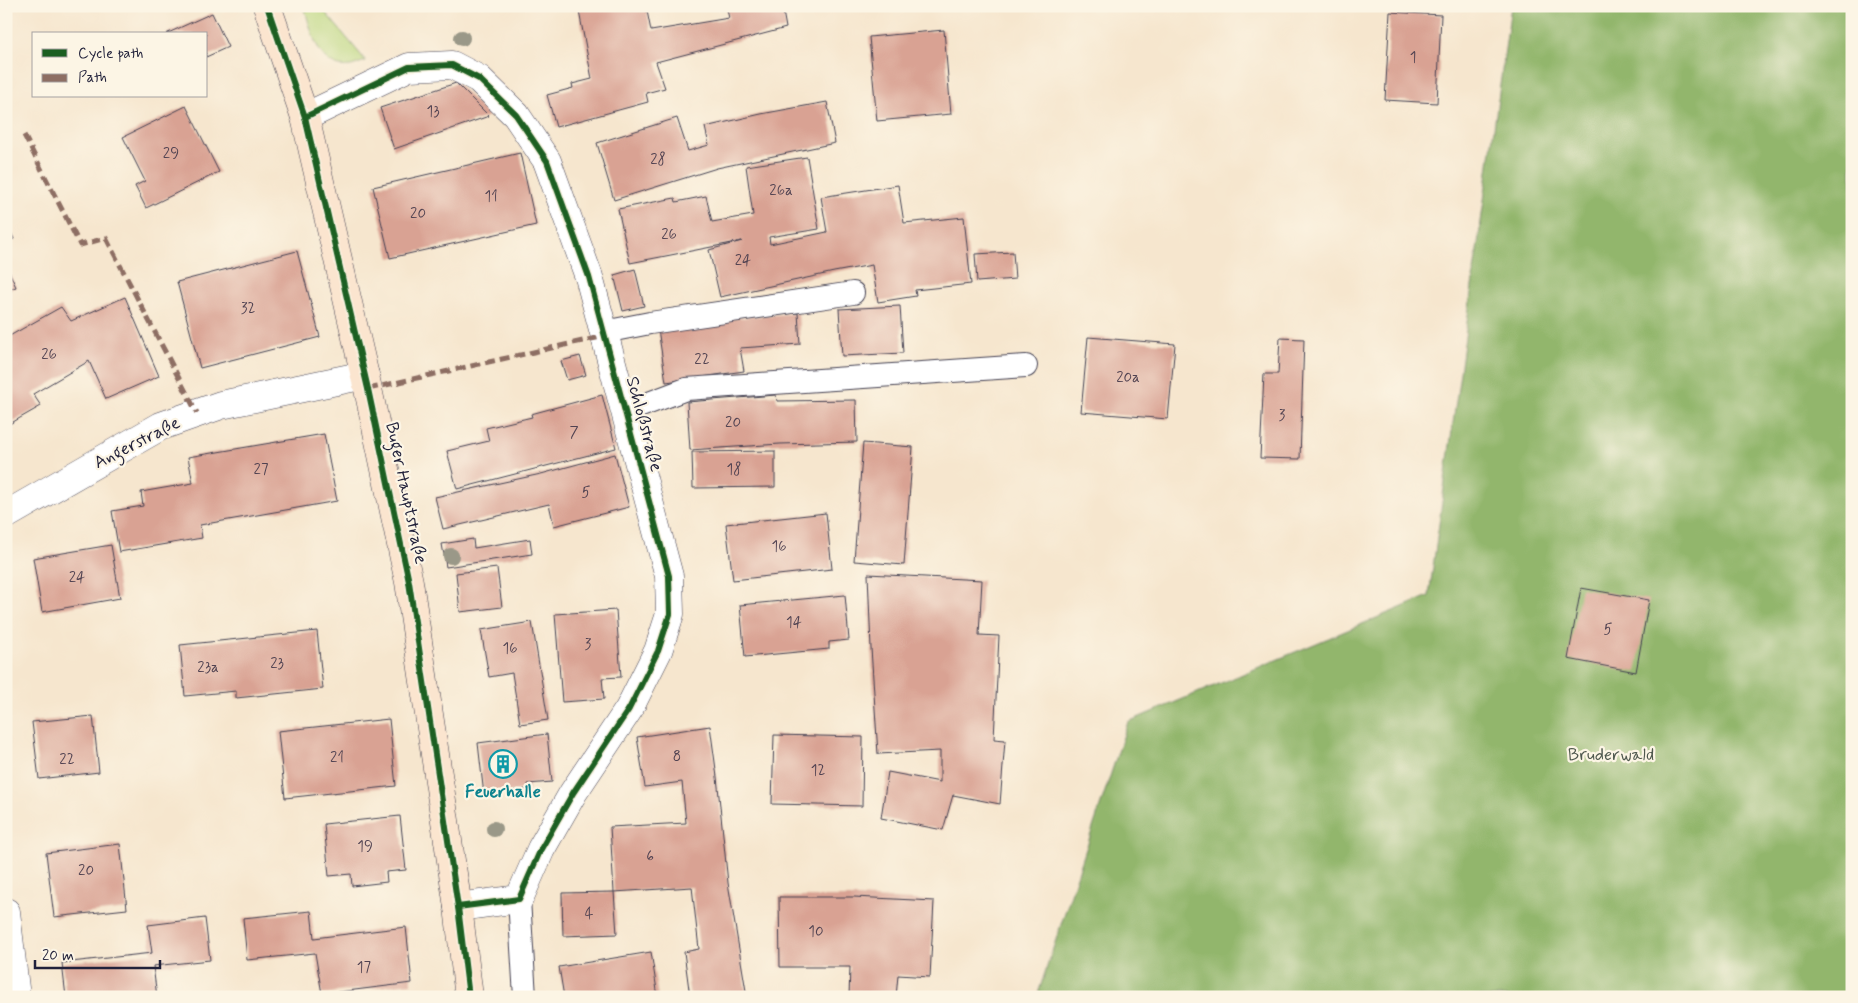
<svg xmlns="http://www.w3.org/2000/svg" width="1858" height="1003" viewBox="0 0 1858 1003" font-family="Mynerve,sans-serif">
<style>
.green{fill:#b9d57c;stroke:#6e7c5c}
.forest{fill:#92b66c;stroke:#5a6c54}
.building{fill:#d9a293}
.lines{fill:none;stroke-linecap:round;stroke-linejoin:round}
.lane-casing{stroke:#423f51;stroke-width:24}
.street-casing{stroke:#423f51;stroke-width:29}
.secondary-casing{stroke:#423f51;stroke-width:29}
.lane{stroke:#fff;stroke-width:22}
.street{stroke:#fff;stroke-width:28}
.secondary{stroke:#fbe5cf;stroke-width:28}
.quiet{stroke:#8d6e63;stroke-width:5;stroke-dasharray:10 5;stroke-linecap:butt}
.cycleway-casing{stroke:#fcf5e5;stroke-width:9}
.cycleway{stroke:#1b5e20;stroke-width:6}
.tree{fill:#9a9888}
.labels{text-anchor:middle;dominant-baseline:central;stroke-width:4.5;stroke-linejoin:round;paint-order:stroke}
.number-label{font-size:15px;fill:#504251}
.street-label{font-size:18px;fill:#22223b;stroke:#fcf5e5}
.park-label{font-size:18px;fill:#4f584e;stroke:#fcf5e5}
.culture-label{font-size:18px;font-weight:bold;fill:#0d838f;stroke:#fcf5e5}
</style>
<rect width="100%" height="100%" fill="#fcf5e5"/>
<filter id="ink" filterUnits="userSpaceOnUse"><feTurbulence type="fractalNoise" baseFrequency=".02" numOctaves="2"/><feDisplacementMap in="SourceGraphic" scale="10" xChannelSelector="R" yChannelSelector="G"/><feConvolveMatrix kernelMatrix="1 2 1 2 8 2 1 2 1" color-interpolation-filters="sRGB"/></filter>
<filter id="wash" filterUnits="userSpaceOnUse"><feTurbulence type="fractalNoise" baseFrequency=".0096" numOctaves="4" result="noise"/><feDisplacementMap in="SourceGraphic" scale="20" xChannelSelector="R" yChannelSelector="G"/><feGaussianBlur stdDeviation="1.12" result="paint"/><feColorMatrix in="noise" values="0 0 0 0 0 0 0 0 0 0 0 0 0 0 0 0 0 1.4 0 .05"/><feComposite in="paint" operator="in"/></filter>
<g filter="url(#wash)">
<rect width="100%" height="100%" fill="#f6e6ce"/>
<path class="green" d="M304,6H320L366,61C361,62 356,65 351,66C318,72 311,29 304,6Z"/>
<path class="forest" d="M1511,6H1852V997H1037L1128,722L1429,596Z"/>
<g id="blocks">
<g class="building">
<path d="M578,6H646L651,31L729,18L726,6H782L786,28L656,62L665,88L646,93L648,102L556,127L547,95L573,88L572,84L592,79Z"/>
<path d="M1390,12L1441,15L1437,103L1385,100Z"/>
<path d="M212,13L228,47L206,57V34H166Z"/>
<path d="M944,30L951,114L877,121L869,37Z"/>
<path d="M456,83L489,116L394,149L380,108Z"/>
<path d="M827,102L835,143L717,168L614,200L597,143L677,118L688,151L709,145L705,127L761,114Z"/>
<path d="M186,106L219,172L146,208L135,186L145,181L123,137Z"/>
<path d="M520,153L536,225L390,258L373,187Z"/>
<path d="M807,157L819,229L769,237L770,244L827,232L821,197L898,185L904,223L964,217L971,284L915,290L916,296L878,302L872,265L834,272L720,297L709,250L742,241L630,263L618,209L675,198L676,202L706,196L712,222L753,215L746,166Z"/>
<path d="M6,221L14,239L6,242Z"/>
<path d="M297,251L320,337L200,368L177,282Z"/>
<path d="M1013,252L1015,279L977,282L975,254Z"/>
<path d="M6,265L16,287L6,291Z"/>
<path d="M635,269L644,306L623,311L614,275Z"/>
<path d="M125,297L159,376L106,399L89,361L33,394L41,406L6,426V338L61,307L71,321Z"/>
<path d="M900,306L903,353L842,356L839,309Z"/>
<path d="M798,313L800,344L740,348L744,371L666,382L658,329L736,318Z"/>
<path d="M1088,337L1175,344L1168,419L1081,412Z"/>
<path d="M1280,338L1304,339L1300,459L1260,458L1264,374H1278Z"/>
<path d="M580,356L586,375L567,380L561,361Z"/>
<path d="M602,395L616,448L457,489L447,451L489,441L486,428L532,417L531,414Z"/>
<path d="M776,395L777,401L856,400L857,442L780,444L690,450L687,402Z"/>
<path d="M324,434L337,501L200,525L202,538L119,552L112,511L143,506L141,492L193,483L188,457Z"/>
<path d="M863,443L913,447L904,565L854,561Z"/>
<path d="M775,451V487L693,488L692,452Z"/>
<path d="M615,454L629,507L554,526L549,504L443,529L435,497L541,474Z"/>
<path d="M826,513L832,569L733,580L726,524Z"/>
<path d="M473,539L474,548L530,539L532,554L446,567L442,544Z"/>
<path d="M111,545L120,598L42,612L33,558Z"/>
<path d="M497,568L502,607L460,612L456,573Z"/>
<path d="M868,574L982,580L979,635L999,636L994,739L1005,740L1000,804L953,795L943,830L881,818L888,772L940,782V751L878,754L871,648Z"/>
<path d="M1581,588L1649,600L1636,672L1568,659Z"/>
<path d="M845,595L849,640L829,642V649L745,657L740,605Z"/>
<path d="M616,610L621,677L602,678L604,699L562,702L555,614Z"/>
<path d="M532,622L548,720L520,724L512,673L489,677L481,630Z"/>
<path d="M317,631L323,689L236,698V691L185,696L180,645Z"/>
<path d="M93,716L99,772L39,779L32,722Z"/>
<path d="M389,719L396,786L285,798L278,731Z"/>
<path d="M710,726L717,777L728,883L747,997H690L684,952L699,949L692,887L614,892L610,827L686,823L682,782L645,787L637,737Z"/>
<path d="M547,734L552,782L528,784L529,789L484,795L478,743Z"/>
<path d="M774,735L863,737L862,806L772,804Z"/>
<path d="M400,816L406,870L386,872L387,882L352,886L351,874L329,876L324,824Z"/>
<path d="M120,844L127,909L54,917L46,853Z"/>
<path d="M614,892L617,934L563,936L562,893Z"/>
<path d="M779,897H854L934,901L930,977L898,975L896,997H849L850,967H780Z"/>
<path d="M311,911L314,938L406,927L412,983L322,994L315,953L247,960L243,918Z"/>
<path d="M205,918L210,960L153,966L157,997H66L62,963L152,953L148,925Z"/>
<path d="M651,952L658,997H564L559,967Z"/>
</g>
</g>
</g>
<g filter="url(#ink)">
<use href="#blocks" fill-opacity="0" stroke="#423f51" stroke-width="1"/>
<g class="lines">
<defs>
<g id="lane">
<path d="M604,332L650,323L853,293"/>
<path d="M625,412L686,389L1026,366"/>
<path d="M519,899L525,997"/>
</g>
<g id="street">
<path d="M305,117L409,67L452,65L479,79L516,115L547,161L589,277L669,576L670,614L658,651L629,709L573,793L541,849L519,899L458,907"/>
<path d="M6,515L161,426L221,405L365,375"/>
<path d="M6,912L16,997"/>
</g>
<path id="secondary" d="M267,6L305,117L368,389L409,582L458,907L469,997"/>
</defs>
<use href="#lane" class="lane-casing"/>
<use href="#street" class="street-casing"/>
<use href="#secondary" class="secondary-casing"/>
<use href="#lane" class="lane"/>
<use href="#street" class="street"/>
<use href="#secondary" class="secondary"/>
<g class="quiet">
<path d="M24,135L80,245L106,238L197,413"/>
<path d="M368,389L605,336"/>
</g>
<defs>
<g id="cycleway">
<path d="M267,6L305,117L368,389L409,582L458,907L469,997"/>
<path d="M305,117L409,67L452,65L479,79L516,115L547,161L589,277L669,576L670,614L658,651L629,709L573,793L541,849L519,899L458,907"/>
</g>
</defs>
<use href="#cycleway" class="cycleway-casing"/>
<use href="#cycleway" class="cycleway"/>
</g>
<g class="tree">
<circle cx="462" cy="38" r="8"/>
<circle cx="451" cy="556" r="8"/>
<circle cx="494" cy="829" r="8"/>
</g>
</g>
<defs>
<symbol id="building-ring" viewBox="-11 -11 22 22"><circle r="9.5" fill="#fcf5e5" stroke="#0f9aa8" stroke-width="1.5"/><path d="M-4-6H4V6H1V3H-1V6H-4ZM-2.5-4.3h1.7v1.8h-1.7ZM.8-4.3h1.7v1.8H.8ZM-2.5-1h1.7V.8h-1.7ZM.8-1h1.7V.8H.8Z" fill="#0f9aa8"/></symbol>
</defs>
<g fill-rule="evenodd">
<use href="#building-ring" x="487" y="748" width="32" height="32"/>
</g>
<g class="labels">
<g class="number-label">
<text x="1413" y="58">1</text>
<text x="433" y="112">13</text>
<text x="171" y="154">29</text>
<text x="658" y="160">28</text>
<text x="781" y="191">26a</text>
<text x="491" y="197">11</text>
<text x="418" y="214">20</text>
<text x="669" y="235">26</text>
<text x="743" y="261">24</text>
<text x="248" y="309">32</text>
<text x="49" y="355">26</text>
<text x="702" y="360">22</text>
<text x="1128" y="378">20a</text>
<text x="1282" y="416">3</text>
<text x="733" y="423">20</text>
<text x="574" y="433">7</text>
<text x="261" y="470">27</text>
<text x="734" y="470">18</text>
<text x="586" y="493">5</text>
<text x="779" y="547">16</text>
<text x="77" y="578">24</text>
<text x="794" y="623">14</text>
<text x="1608" y="630">5</text>
<text x="588" y="645">3</text>
<text x="510" y="649">16</text>
<text x="277" y="664">23</text>
<text x="208" y="668">23a</text>
<text x="677" y="757">8</text>
<text x="337" y="758">21</text>
<text x="67" y="760">22</text>
<text x="818" y="771">12</text>
<text x="365" y="847">19</text>
<text x="650" y="857">6</text>
<text x="86" y="871">20</text>
<text x="589" y="914">4</text>
<text x="816" y="932">10</text>
<text x="364" y="968">17</text>
</g>
<g class="street-label">
<text transform="translate(644 424) rotate(75)">Schloßstraße</text>
<text transform="translate(137 443) rotate(-27)">Angerstraße</text>
<text transform="translate(406 493) rotate(78)">Buger Hauptstraße</text>
</g>
<g class="park-label">
<text x="1611" y="755">Bruderwald</text>
</g>
<g class="culture-label">
<text x="503" y="792">Feuerhalle</text>
</g>
</g>
<rect width="1858" height="1003" fill="none" stroke="#fcf5e5" stroke-width="25"/>
<rect x="32" y="32" width="175" height="65" fill="#fcf5e5" stroke="#a5a1a1"/>
<rect x="42" y="49" width="25" height="8" fill="#1b5e20" stroke="#a5a1a1"/>
<text x="78" y="58" font-size="15" fill="#22223b">Cycle path</text>
<rect x="42" y="74" width="25" height="8" fill="#8d6e63" stroke="#a5a1a1"/>
<text x="78" y="82" font-size="15" fill="#22223b">Path</text>
<path d="M35 960v8h125v-8" fill="none" stroke="#22223b" stroke-width="2.5"/>
<text x="42" y="960" font-size="15" fill="#22223b" stroke="#fcf5e5" stroke-width="4" paint-order="stroke">20 m</text>
</svg>
